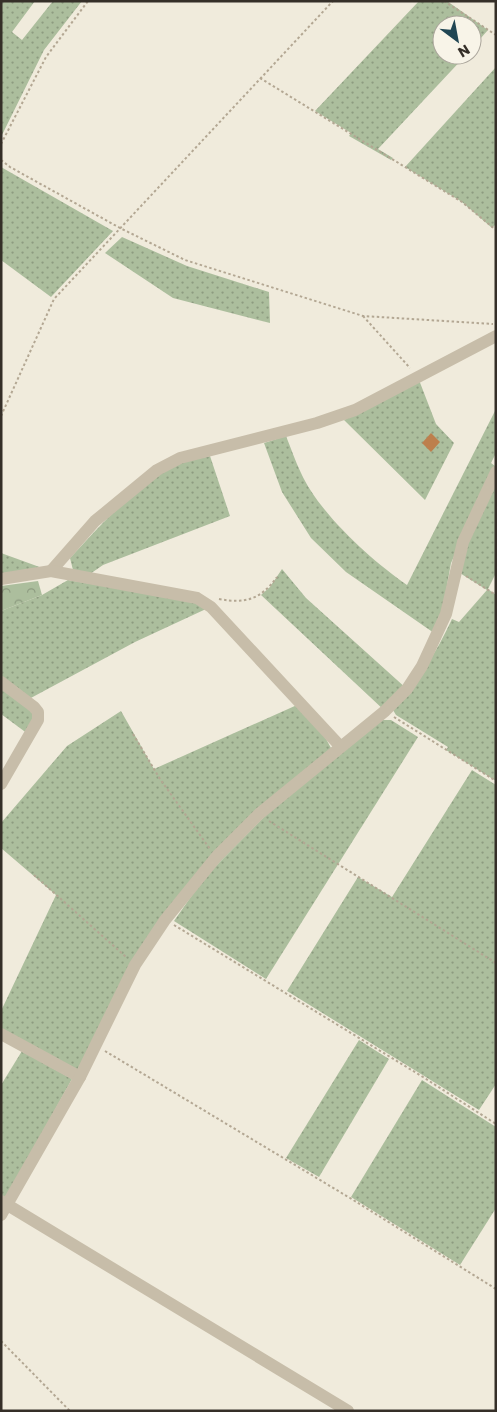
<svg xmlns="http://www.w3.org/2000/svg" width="497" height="1412" viewBox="0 0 497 1412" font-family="Poppins,sans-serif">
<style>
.grass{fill:url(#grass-dots)}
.park{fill:url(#park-crowns)}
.building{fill:#bd7f4d}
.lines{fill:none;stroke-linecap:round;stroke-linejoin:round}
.path{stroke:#b3a793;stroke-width:2;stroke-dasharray:2.5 2.5;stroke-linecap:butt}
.minor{stroke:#c7bda9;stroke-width:12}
</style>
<defs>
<pattern id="grass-dots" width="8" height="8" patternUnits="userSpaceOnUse" patternTransform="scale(1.25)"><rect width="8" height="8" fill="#acbe9d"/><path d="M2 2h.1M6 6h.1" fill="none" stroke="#8d9b80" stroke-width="1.8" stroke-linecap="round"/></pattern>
<pattern id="park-crowns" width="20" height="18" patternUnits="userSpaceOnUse" patternTransform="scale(1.25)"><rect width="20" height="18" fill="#acbe9d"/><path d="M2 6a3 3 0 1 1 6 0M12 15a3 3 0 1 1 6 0" fill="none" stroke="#8d9b80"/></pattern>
</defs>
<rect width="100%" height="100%" fill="#f0ebdc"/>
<g class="grass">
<path d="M1,1H35L12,32L22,40L53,1H82L44,50L1,137Z"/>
<path d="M419,1H447L488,30L472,48V25H442V55H466L378,149L393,158L391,160L349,136L351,133L315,111Z"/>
<path d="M496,67V224L492,228L462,202L405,167Z"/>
<path d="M1,167L113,231L51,297L1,260Z"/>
<path d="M122,237L187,266L269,292L270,323L173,298L105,253Z"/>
<path d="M419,380L436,424L454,443L425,500L344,420Z"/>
<path d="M496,409V453L491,463L495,466L451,563L443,608L434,633L346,572L311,538L282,492L264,443L286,436C291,448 295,461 301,473C319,513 371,560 407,585Z"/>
<path d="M210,456L230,516L103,565L90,574L73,570L70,558C101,525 135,485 176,465C186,460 199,459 210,456Z"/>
<path d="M496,472V573L488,589L496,595V781L446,750L448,747L396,715L393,710C418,682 436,653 452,619L459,622L487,590L455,570Z"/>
<path d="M1,553L45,569L1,574Z"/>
<path d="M282,569L306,598L407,689L385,711L261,595L270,587Z"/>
<path d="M68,580L193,601L206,609L135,642L29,699L1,678V611L42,595Z"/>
<path d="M1,687L31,711L35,718L28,734L1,714Z"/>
<path d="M297,705L325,737L331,748L153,930L78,1070L1,1029V1011L56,895L1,848V823L67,746L121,711L154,769Z"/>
<path d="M379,720H391L418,737L266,979L174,921L204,878L268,813Z"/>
<path d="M472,770L496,785V1084L479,1110L287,991L358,877L392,897Z"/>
<path d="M359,1040L389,1059L319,1177L286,1158Z"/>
<path d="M22,1051L72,1079L6,1198L1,1196V1085Z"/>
<path d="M422,1080L496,1127V1208L460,1265L351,1197Z"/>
</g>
<path class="park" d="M38,581L42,595L1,611V586Z"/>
<path class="building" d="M431,433L440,442L431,452L422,443Z"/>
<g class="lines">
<g class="path">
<path d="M444,1L496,35"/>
<path d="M260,78L462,202L496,230"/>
<path d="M1,144L46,57L88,1"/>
<path d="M1,160L10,167L120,228L185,260L363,316L493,324"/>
<path d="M363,316L410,368"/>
<path d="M1,416L54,299L333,1"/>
<path d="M466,576L496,595"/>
<path d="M219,599C246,604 261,599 277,577"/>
<path d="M394,717L496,781"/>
<path d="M133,734L160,779L210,849"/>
<path d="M269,821L496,963"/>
<path d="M34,875L126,957"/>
<path d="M174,925L423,1077L496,1124"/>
<path d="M105,1051L350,1198L496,1289"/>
<path d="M1,1341L70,1411"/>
</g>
<g class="minor">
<path d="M51,571L95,521L157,470L180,458L317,423L355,410L496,336"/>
<path d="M1,579L51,571L197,598L211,607L340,746"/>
<path d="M1,682L34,707L38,712V720L1,784"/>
<path d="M1,1034L80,1077"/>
<path d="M1,1201L348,1411"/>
<path d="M1,1215L80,1077L135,965L165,920L217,856L259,814L385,711L407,689L422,666L446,614L463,542L496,472"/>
</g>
</g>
<rect width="497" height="1412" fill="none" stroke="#352f28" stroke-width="5"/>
<g transform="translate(457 40) rotate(148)"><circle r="24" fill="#f8f4e8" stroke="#aaa59b"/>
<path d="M0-4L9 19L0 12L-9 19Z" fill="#214653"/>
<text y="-8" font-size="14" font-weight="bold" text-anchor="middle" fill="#352f28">N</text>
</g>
</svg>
